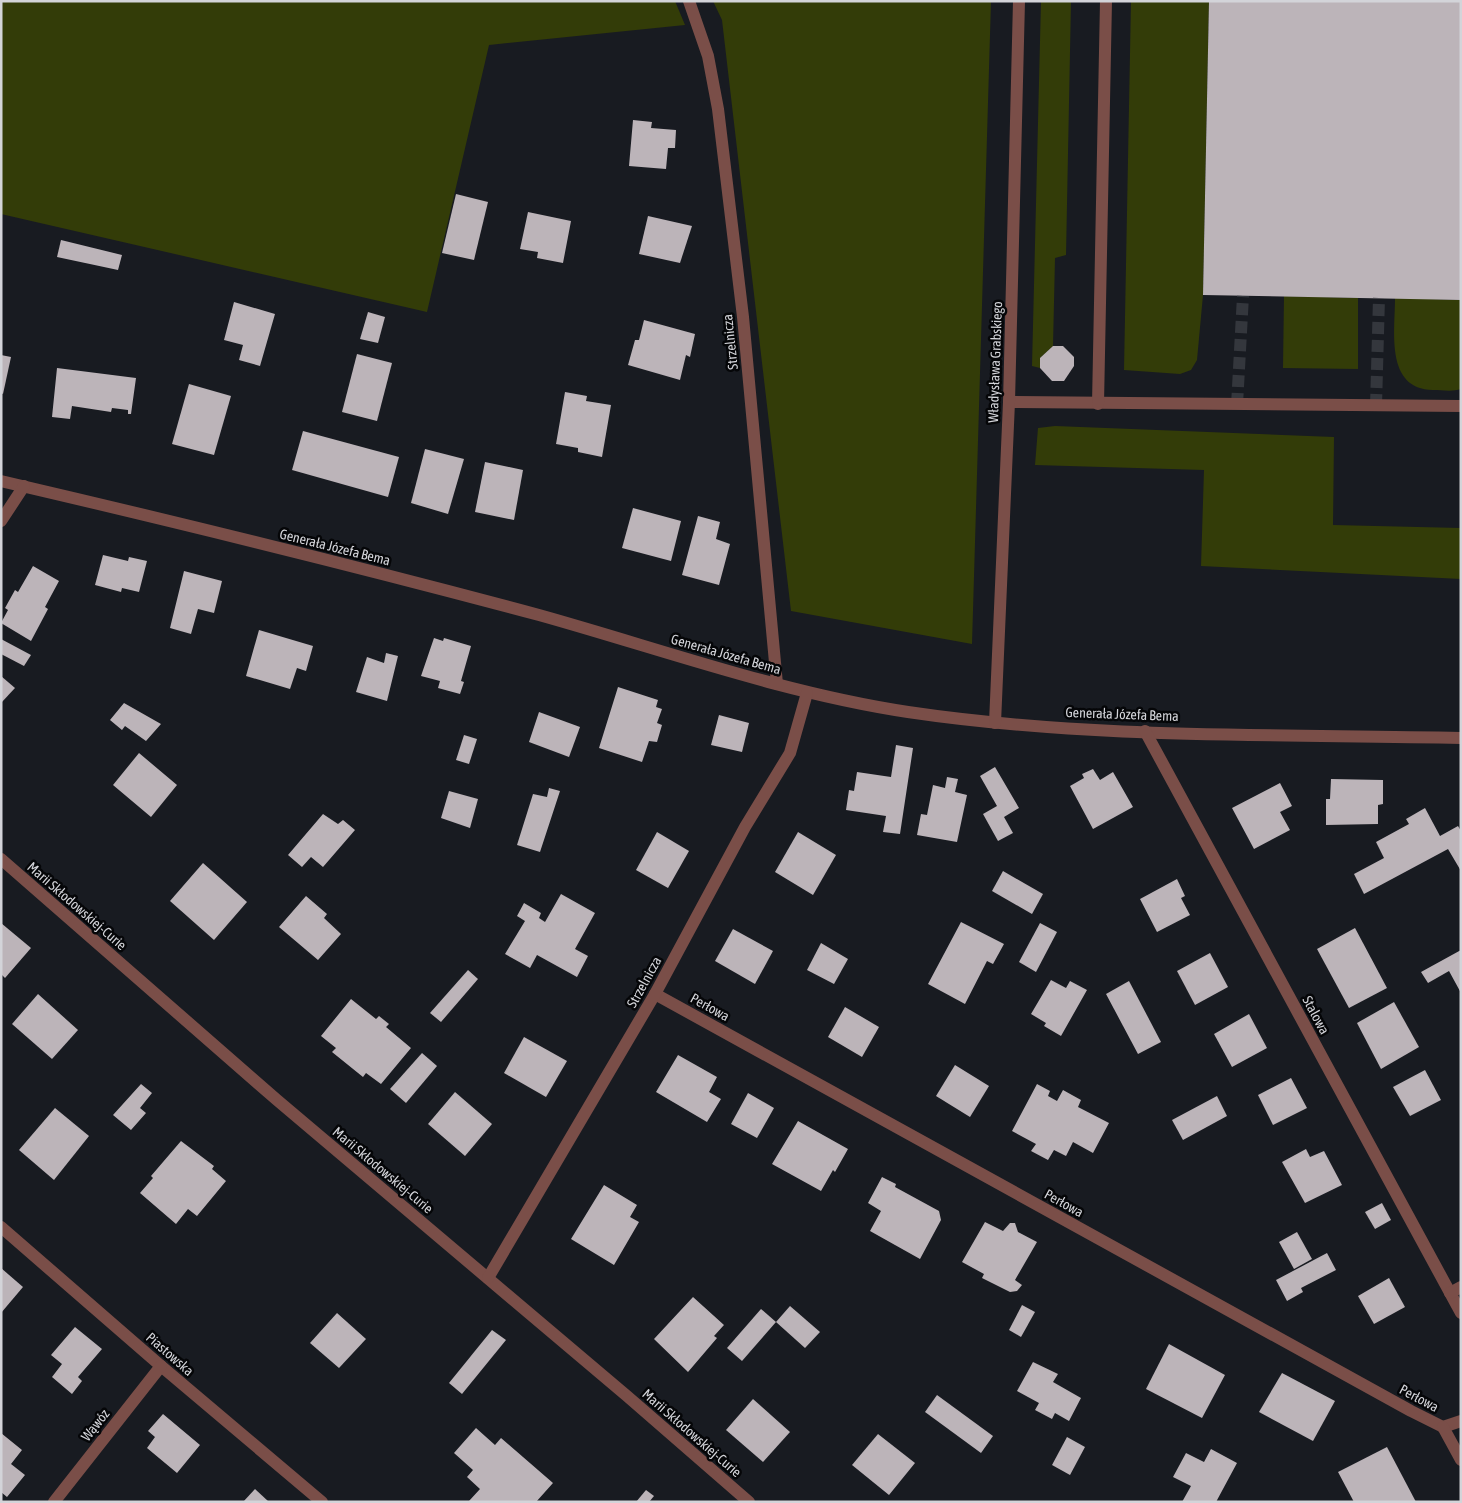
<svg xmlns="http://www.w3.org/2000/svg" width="1462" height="1503" viewBox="0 0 1462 1503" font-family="'Asap Condensed',sans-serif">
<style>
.green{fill:#333c08}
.building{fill:#bcb4b9}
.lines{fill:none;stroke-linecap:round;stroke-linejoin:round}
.minor-tunnel{stroke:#34373d;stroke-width:12;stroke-dasharray:12 6;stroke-linecap:butt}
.minor{stroke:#7a4e48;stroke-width:12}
.labels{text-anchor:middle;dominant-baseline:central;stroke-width:5;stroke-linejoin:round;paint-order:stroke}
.street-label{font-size:14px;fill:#d3d4d9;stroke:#050608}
</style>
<rect width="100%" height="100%" fill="#181b21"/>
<g class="green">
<path d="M1,1H675L685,25L489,45L427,312L1,214Z"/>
<path d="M713,1H991L972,644L791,611L722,20Z"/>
<path d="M1041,1H1071L1066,255L1055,258L1053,346L1040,358V368L1032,366Z"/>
<path d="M1131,1H1209L1203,295L1197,360L1191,370L1180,374L1124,370Z"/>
<path d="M1284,296L1358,298V369L1283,368Z"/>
<path d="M1395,298L1461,300V389C1452,392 1442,390 1433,390C1385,389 1395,332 1395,298Z"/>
<path d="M1055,426L1334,437L1333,525L1461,528V579L1201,566L1204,470L1035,465L1038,428Z"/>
</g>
<g class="building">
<path d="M1209,1H1461V300L1203,295Z"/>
<path d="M633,120L652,122L651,128L676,130L675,148H668L666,169L629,166Z"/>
<path d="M456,194L488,202L474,260L442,253Z"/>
<path d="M528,212L571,221L563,263L537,258L538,252L520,249Z"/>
<path d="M648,216L692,226L680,263L639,254Z"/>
<path d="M61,240L122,255L118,270L57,257Z"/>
<path d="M234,302L275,314L260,366L239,360L243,345L224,340Z"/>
<path d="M368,312L385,317L378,343L360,339Z"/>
<path d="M644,320L695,334L690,357L686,355L680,380L628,365L635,340H639Z"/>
<path d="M1053,346H1063L1074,357V366L1064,381H1052L1040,368V358Z"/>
<path d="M357,354L392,363L377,421L342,412Z"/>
<path d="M1,355L11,357L3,394L1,393Z"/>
<path d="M57,368L136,378L131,414H128V410L112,408L111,412L72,406L70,419L52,417Z"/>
<path d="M189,384L231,396L214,455L172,444Z"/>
<path d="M565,392L587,396L586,401L611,405L602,457L578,452V448L556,444Z"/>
<path d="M303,431L399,457L388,497L292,470Z"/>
<path d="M425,449L464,459L448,514L411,503Z"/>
<path d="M485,462L523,470L514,520L475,512Z"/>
<path d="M633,508L681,521L671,561L622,548Z"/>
<path d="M698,516L720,522L716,539L730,544L719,585L682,575Z"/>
<path d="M103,555L128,561L129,557L147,561L139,592L122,588L121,592L95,585Z"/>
<path d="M33,566L59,581L45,607L48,609L31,641L1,623L8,610L5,608L15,590L18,592Z"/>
<path d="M184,571L222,581L214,613L198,609L191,634L170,628Z"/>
<path d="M259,630L313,646L306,671L297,668L290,689L246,676Z"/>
<path d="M434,638L443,641L444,638L471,646L461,681L464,682L460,694L438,688L440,681L421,676Z"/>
<path d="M1,639L31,655L24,666L1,654Z"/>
<path d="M386,653L398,656L387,701L356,692L367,657L384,663Z"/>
<path d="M1,676L15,688L1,703Z"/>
<path d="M618,687L658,700L656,707L662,709L657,723L662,725L657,742L649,741L642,762L599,748Z"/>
<path d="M124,703L161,724L146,741L125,726L122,730L110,720Z"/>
<path d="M539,712L580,727L569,757L529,742Z"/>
<path d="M719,715L749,723L742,752L711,745Z"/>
<path d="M464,735L477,739L469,764L456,760Z"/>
<path d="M896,745L913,748L900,834L883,832L886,816L846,810L849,790L854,791L857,772L891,777Z"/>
<path d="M139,753L177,785L151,817L113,785Z"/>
<path d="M995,767L1019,808L1004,817L1013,833L998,841L983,814L997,806L980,776Z"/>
<path d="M1093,769L1100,780L1113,772L1133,807L1093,829L1070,786L1084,778L1082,774Z"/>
<path d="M947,777L958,779L955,792L967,795L957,842L917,835L921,814L927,815L933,785L945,788Z"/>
<path d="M1331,779L1383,780V804L1378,805V824L1326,825V799H1330Z"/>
<path d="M1280,783L1292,806L1280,812L1290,830L1254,849L1232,808Z"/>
<path d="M549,788L560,791L540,852L517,845L533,794L547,797Z"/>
<path d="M449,791L478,799L470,828L441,818Z"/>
<path d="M1425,808L1440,836L1458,826L1461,831V871L1448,849L1364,894L1354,874L1384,858L1376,842L1409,824L1406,819Z"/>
<path d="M323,814L338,824L343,820L355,830L323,867L311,857L302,867L288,855Z"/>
<path d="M657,832L689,851L668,888L636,870Z"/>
<path d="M798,832L836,855L813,895L775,872Z"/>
<path d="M203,863L247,902L214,940L170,901Z"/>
<path d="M1003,871L1043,894L1032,914L992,891Z"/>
<path d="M1177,879L1185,896L1181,898L1190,915L1157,932L1140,899Z"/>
<path d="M561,894L595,913L575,949L588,956L577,977L537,955L530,968L505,954L525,921L517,916L524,903L541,913L539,918L545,922Z"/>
<path d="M306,896L327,914L324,918L341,934L318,960L279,927Z"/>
<path d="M961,922L1004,944L993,964L987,961L965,1004L928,984Z"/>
<path d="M1,923L31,948L5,978L1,974Z"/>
<path d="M1040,923L1057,932L1036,972L1019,962Z"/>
<path d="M1355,928L1387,988L1349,1008L1317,949Z"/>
<path d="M733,929L773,951L755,984L715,961Z"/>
<path d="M821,943L848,959L834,984L807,970Z"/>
<path d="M1461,950V993L1449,971L1428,983L1421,972Z"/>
<path d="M1210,953L1228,987L1195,1005L1177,971Z"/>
<path d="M468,970L478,979L441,1022L430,1013Z"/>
<path d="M1051,980L1066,988L1070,981L1087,990L1061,1036L1044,1026L1046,1023L1031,1014Z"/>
<path d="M1129,981L1161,1042L1138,1054L1106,994Z"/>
<path d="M38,994L78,1030L52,1059L12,1024Z"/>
<path d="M351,999L376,1019L379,1016L389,1024L386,1027L411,1048L381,1084L366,1073L363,1077L332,1052L336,1048L321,1036Z"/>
<path d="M1394,1002L1419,1047L1381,1069L1357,1023Z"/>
<path d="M845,1007L879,1027L862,1057L828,1037Z"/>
<path d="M1249,1014L1267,1048L1232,1067L1214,1034Z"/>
<path d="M524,1037L567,1061L546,1097L504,1073Z"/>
<path d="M422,1053L437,1066L406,1103L390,1089Z"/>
<path d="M678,1055L717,1077L709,1092L721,1099L707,1122L656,1092Z"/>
<path d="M955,1065L989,1086L970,1117L936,1096Z"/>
<path d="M1425,1070L1441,1100L1410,1116L1393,1087Z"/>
<path d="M1291,1078L1307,1108L1273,1125L1258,1095Z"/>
<path d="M141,1084L152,1093L140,1108L146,1113L131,1130L113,1115Z"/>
<path d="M1037,1084L1050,1091L1048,1096L1057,1101L1063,1090L1081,1100L1078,1107L1109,1123L1093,1153L1073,1142L1066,1156L1054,1150L1048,1160L1031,1151L1036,1144L1012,1131Z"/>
<path d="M455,1092L492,1124L465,1156L428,1124Z"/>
<path d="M748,1093L774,1108L757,1138L731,1124Z"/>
<path d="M1217,1096L1227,1116L1183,1140L1172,1120Z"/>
<path d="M55,1108L89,1136L54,1180L19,1150Z"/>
<path d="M798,1121L848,1149L835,1172L833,1170L821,1191L772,1164Z"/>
<path d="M181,1141L214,1166L212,1169L226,1181L197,1216L188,1209L176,1224L140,1193L153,1178L151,1176Z"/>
<path d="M1306,1149L1310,1157L1324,1151L1342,1185L1305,1203L1282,1162Z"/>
<path d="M882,1177L896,1184L895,1187L939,1211L941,1220L920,1259L870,1231L881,1211L868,1203Z"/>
<path d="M604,1185L637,1205L630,1217L639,1222L614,1265L571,1239Z"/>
<path d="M1382,1203L1391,1220L1375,1229L1365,1212Z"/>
<path d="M985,1222L1003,1231L1010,1223H1015L1018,1232L1037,1242L1015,1280L1022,1285L1017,1291L1010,1292L982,1278L984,1274L962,1262Z"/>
<path d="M1297,1232L1312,1259L1294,1269L1279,1242Z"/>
<path d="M1327,1253L1336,1270L1301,1288L1303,1292L1287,1301L1276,1280Z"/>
<path d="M1,1268L23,1287L1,1313Z"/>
<path d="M1389,1278L1405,1307L1374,1324L1358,1296Z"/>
<path d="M693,1297L724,1325L714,1336L717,1338L688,1372L654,1339Z"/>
<path d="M1022,1305L1035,1312L1021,1337L1009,1330Z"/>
<path d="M790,1306L820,1332L805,1348L776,1322Z"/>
<path d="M761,1309L776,1322L742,1361L727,1348Z"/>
<path d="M337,1313L366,1339L339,1368L310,1343Z"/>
<path d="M75,1327L102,1349L78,1377L82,1381L72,1394L52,1377L62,1364L51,1355Z"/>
<path d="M492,1330L506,1340L462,1394L449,1383Z"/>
<path d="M1169,1344L1225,1375L1202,1418L1146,1389Z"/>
<path d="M1033,1362L1058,1374L1053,1382L1081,1398L1069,1421L1055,1413L1052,1419L1035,1410L1039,1403L1017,1391Z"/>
<path d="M1282,1373L1335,1401L1313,1441L1259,1412Z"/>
<path d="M937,1395L993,1436L981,1453L925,1412Z"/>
<path d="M753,1399L790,1432L763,1462L726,1430Z"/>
<path d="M163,1414L200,1445L177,1473L147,1448L155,1437L148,1431Z"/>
<path d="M476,1428L495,1445L501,1438L553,1483L536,1502L469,1501L480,1489L467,1477L473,1470L454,1453Z"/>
<path d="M1,1433L22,1450L11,1464L25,1475L7,1497L1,1492Z"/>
<path d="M878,1434L915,1463L889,1495L852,1465Z"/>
<path d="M1067,1437L1085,1447L1070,1475L1052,1465Z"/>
<path d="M1387,1447L1416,1502H1354L1338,1472Z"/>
<path d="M1211,1449L1237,1463L1216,1502H1182L1191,1486L1173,1477L1186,1453L1204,1462Z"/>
<path d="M255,1489L269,1502H243Z"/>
<path d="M646,1490L654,1496L649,1502H636Z"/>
</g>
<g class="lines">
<g class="minor-tunnel">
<path d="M1237,405L1243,296"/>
<path d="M1376,406L1379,298"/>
</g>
<g class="minor">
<path d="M689,1L708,56L718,109L743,317L777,684"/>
<path d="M1009,402L1461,406"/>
<path d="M1098,404L1106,1"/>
<path d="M1,481C181,523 360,567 539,615C661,649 782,693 908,712C1090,739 1277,734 1461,738"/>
<path d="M1,521L24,486"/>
<path d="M995,723L1009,402L1019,1"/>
<path d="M1145,731L1461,1313"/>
<path d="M1,859L277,1100L627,1396L749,1502"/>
<path d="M655,994L1411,1411L1443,1427L1461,1421"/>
<path d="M1,1227L161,1366L322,1502"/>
<path d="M488,1278L655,994L745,827L790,753L807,693"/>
<path d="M1450,1293L1461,1287"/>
<path d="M1443,1427L1461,1460"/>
<path d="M54,1502L161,1366"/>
</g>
</g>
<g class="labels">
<g class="street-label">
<text transform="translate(730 342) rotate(-96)">Strzelnicza</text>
<text transform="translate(995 362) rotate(-88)">Władysława Grabskiego</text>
<text transform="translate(335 547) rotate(14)">Generała Józefa Bema</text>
<text transform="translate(726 654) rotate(16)">Generała Józefa Bema</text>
<text transform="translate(1122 714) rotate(2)">Generała Józefa Bema</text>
<text transform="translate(77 906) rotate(41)">Marii Skłodowskiej-Curie</text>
<text transform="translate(644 982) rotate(-61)">Strzelnicza</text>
<text transform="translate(710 1007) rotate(29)">Perłowa</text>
<text transform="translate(1316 1015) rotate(62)">Stalowa</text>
<text transform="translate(383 1170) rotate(40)">Marii Skłodowskiej-Curie</text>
<text transform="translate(1064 1203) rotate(29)">Perłowa</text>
<text transform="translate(170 1354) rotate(41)">Piastowska</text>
<text transform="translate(1419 1398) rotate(28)">Perłowa</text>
<text transform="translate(95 1425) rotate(-52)">Wąwóz</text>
<text transform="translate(692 1433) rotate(41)">Marii Skłodowskiej-Curie</text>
</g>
</g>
<rect width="1462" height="1503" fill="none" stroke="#d3d4d9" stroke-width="5"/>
</svg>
